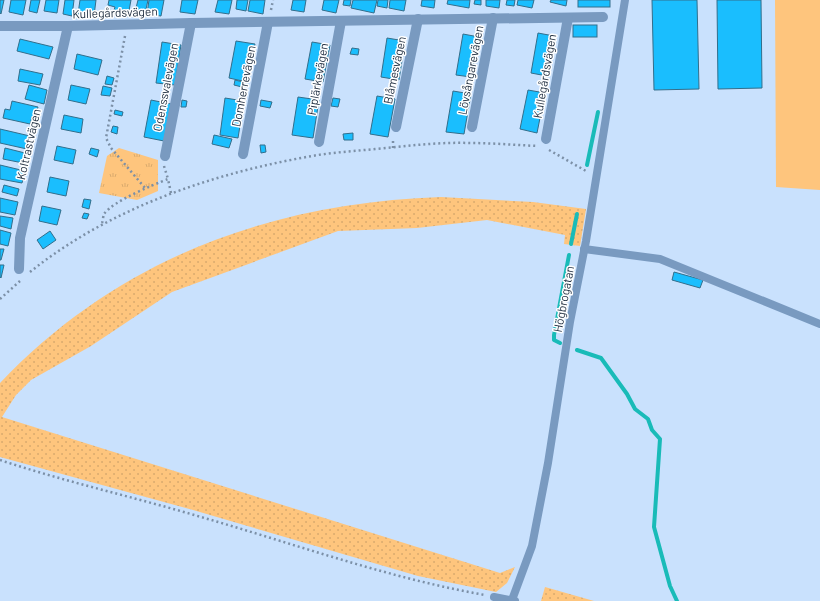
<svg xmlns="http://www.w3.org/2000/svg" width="820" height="601" viewBox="0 0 820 601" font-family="Barlow,sans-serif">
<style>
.grass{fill:url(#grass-dots)}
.park{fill:url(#park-tufts)}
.pitch{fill:#fec57d}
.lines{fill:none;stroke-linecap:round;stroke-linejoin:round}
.stream{stroke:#19bbb8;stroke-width:4}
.building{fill:#1abefe;stroke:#336e8b}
.path{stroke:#7c90a7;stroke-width:2.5;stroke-dasharray:2 3;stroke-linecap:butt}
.service{stroke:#799ac0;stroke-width:8}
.minor{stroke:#799ac0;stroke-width:10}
.labels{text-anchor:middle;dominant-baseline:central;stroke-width:3;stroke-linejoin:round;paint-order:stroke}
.street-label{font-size:12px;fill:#233244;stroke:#fff}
</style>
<defs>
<pattern id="grass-dots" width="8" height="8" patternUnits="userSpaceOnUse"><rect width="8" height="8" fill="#fec57d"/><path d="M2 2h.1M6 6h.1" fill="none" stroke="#d9aa6d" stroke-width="1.8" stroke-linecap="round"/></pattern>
<pattern id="park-tufts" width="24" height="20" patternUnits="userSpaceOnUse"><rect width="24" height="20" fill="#fec57d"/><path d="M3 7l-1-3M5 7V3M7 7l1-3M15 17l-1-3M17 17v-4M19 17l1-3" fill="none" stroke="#d9aa6d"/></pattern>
</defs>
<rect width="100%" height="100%" fill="#c9e1fd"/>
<g class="grass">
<path d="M441,197L533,202L586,209L580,246L564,244L565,235L487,220L417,228L338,231L172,292L91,346L31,380L16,395L2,417L500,573L515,567L507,583L496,592L418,576L193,510L0,457V383C119,258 271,203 441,197Z"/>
<path d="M545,587L594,601H541Z"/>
</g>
<path class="park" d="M119,148L158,160V191L137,200L99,193L107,156Z"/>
<path class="pitch" d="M775,0H820V190L776,187Z"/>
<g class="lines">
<g class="stream">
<path d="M587,165L598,112"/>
<path d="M571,244L577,214"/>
<path d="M560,343L554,340V335L569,255"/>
<path d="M577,350L601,358L627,394L635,409L648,419L652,430L660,439L654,527L670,586L677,601"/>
</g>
</g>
<g class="building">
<path d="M0,0H4L1,14L0,13Z"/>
<path d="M11,0H26L23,15L9,12Z"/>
<path d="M31,0H40L37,13L29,11Z"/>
<path d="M46,0H59L57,13L44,11Z"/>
<path d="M65,0H74L72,16L63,14Z"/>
<path d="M80,0H96L94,16L78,14Z"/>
<path d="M109,0H131L128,16L113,13L115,7L108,5Z"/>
<path d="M138,0H148L145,14L135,12Z"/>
<path d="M149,0H164L161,16L147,14Z"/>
<path d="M182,0H198L195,14L180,12Z"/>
<path d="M218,0H232L229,14L215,12Z"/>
<path d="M237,0H248L246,11L236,9Z"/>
<path d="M250,0H265L263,14L248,11Z"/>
<path d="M293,0H306L304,12L291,10Z"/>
<path d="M324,0H339L336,13L322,10Z"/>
<path d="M344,0H351L350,6L343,5Z"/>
<path d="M353,0H377L374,13L351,8Z"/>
<path d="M378,0H388L387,8L377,6Z"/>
<path d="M390,0H406L404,11L389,8Z"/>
<path d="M422,0H435L434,8L421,6Z"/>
<path d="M448,0H470L469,8L447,4Z"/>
<path d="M475,0H481V5L474,4Z"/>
<path d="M486,0H500L499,8L486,6Z"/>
<path d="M507,0H515L514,6L506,5Z"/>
<path d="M518,0H534L532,8L517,5Z"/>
<path d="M551,0H567L566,6L550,2Z"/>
<rect x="578" y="0" width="32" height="7"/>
<path d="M652,0H697L699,89L654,90Z"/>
<path d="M717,0H761L762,88L718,89Z"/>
<rect x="573" y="25" width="24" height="12"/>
<path d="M538,33L554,36L547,76L531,73Z"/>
<path d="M463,34L479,37L471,77L456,75Z"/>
<path d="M387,38L405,41L399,80L381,77Z"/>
<path d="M20,39L53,47L49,59L17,51Z"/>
<path d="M236,41L255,44L247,82L229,78Z"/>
<path d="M162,42L181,45L175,85L156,83Z"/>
<path d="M312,42L330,45L323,82L305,79Z"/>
<path d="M352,48L359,49L358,55L350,54Z"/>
<path d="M77,54L102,60L98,75L74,69Z"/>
<path d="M20,69L43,74L40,85L18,81Z"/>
<path d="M107,76L114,78L112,85L105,84Z"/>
<path d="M235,80L243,82L242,87L234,85Z"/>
<path d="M29,85L47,90L44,104L25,99Z"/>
<path d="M71,85L90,89L86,104L68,100Z"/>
<path d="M103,86L112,88L110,96L101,95Z"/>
<path d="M528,90L545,93L537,133L520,129Z"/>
<path d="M453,91L471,94L464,134L446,132Z"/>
<path d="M377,96L395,99L388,137L370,134Z"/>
<path d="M298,97L319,100L313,138L292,135Z"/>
<path d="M225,98L244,101L238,138L220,135Z"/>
<path d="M333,98L340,99L338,107L331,106Z"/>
<path d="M151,100L171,104L164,141L144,137Z"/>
<path d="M182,100L187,101L186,107H181Z"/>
<path d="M261,100L272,102L270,108L260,106Z"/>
<path d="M12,101L38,107L35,118L32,117L30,124L3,118L5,109L10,110Z"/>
<path d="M115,110L123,112L122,116L114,114Z"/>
<path d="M64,115L83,119L81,133L61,129Z"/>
<path d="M113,126L118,127L117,134L111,132Z"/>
<path d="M0,129L30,136L27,149L0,143Z"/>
<path d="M353,133V140H344L343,134Z"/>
<path d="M214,135L232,139L229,148L212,144Z"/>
<path d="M260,145H265L266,152L261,153Z"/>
<path d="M57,146L76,150L73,164L54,160Z"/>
<path d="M5,148L25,153L23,163L3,159Z"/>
<path d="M91,148L99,150L97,157L89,154Z"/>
<path d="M0,165L25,171L22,183L0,179Z"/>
<path d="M50,177L69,181L66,196L47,192Z"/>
<path d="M4,185L19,189L17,196L2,192Z"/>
<path d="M0,198L18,202L15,215L0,212Z"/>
<path d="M84,199L91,200L89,209L82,207Z"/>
<path d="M42,206L61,210L57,225L39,221Z"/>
<path d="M84,213L89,214L87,219L82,218Z"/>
<path d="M0,216L13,218L11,229L0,226Z"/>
<path d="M0,230L11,233L8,246L0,244Z"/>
<path d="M50,231L56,240L43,249L37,240Z"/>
<path d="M0,249H4L1,260H0Z"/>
<path d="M0,265H4L1,278L0,277Z"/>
<path d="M674,272L703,280L700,288L672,280Z"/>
</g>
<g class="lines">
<g class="path">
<path d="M271,10L273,0"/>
<path d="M125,36L106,138L111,148L145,188"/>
<path d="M393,148V138"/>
<path d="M549,150L586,171"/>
<path d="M164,166L168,179"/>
<path d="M102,223C103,221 103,216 104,214C113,201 153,185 168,179L171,193"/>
<path d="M30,272C111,207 216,172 318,155C337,152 356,151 375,149C407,146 437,142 469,143C492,143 515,145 538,146"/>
<path d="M0,299L20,281"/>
<path d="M0,460C66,482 134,497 201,517C295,544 388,578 485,595"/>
</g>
<g class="service">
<path d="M584,249L660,259L820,324"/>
<path d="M494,597L515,601"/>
<path d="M512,600L532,546L548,463L570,322L586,241L625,0"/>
</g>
<g class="minor">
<path d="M0,26H68L191,23L603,17"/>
<path d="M396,127L418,19"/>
<path d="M472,127L493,18"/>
<path d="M546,139L568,18"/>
<path d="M319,142L341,21"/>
<path d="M243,154L268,22"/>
<path d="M165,156L191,23"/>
<path d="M19,269L20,238L68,26"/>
</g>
</g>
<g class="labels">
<g class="street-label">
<text transform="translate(115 12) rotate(-2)">Kullegårdsvägen</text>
<text transform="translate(394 70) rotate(-78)">Blåmesvägen</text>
<text transform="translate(470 70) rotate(-79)">Lövsångarevägen</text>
<text transform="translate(544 76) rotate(-80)">Kullegårdsvägen</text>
<text transform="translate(317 79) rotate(-80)">Piplärkevägen</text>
<text transform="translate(243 86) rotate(-79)">Domherrevägen</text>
<text transform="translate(165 87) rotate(-79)">Odenssvalevägen</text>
<text transform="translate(28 144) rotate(-77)">Koltrastvägen</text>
<text transform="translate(563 299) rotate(-79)">Högbrogatan</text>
</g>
</g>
</svg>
